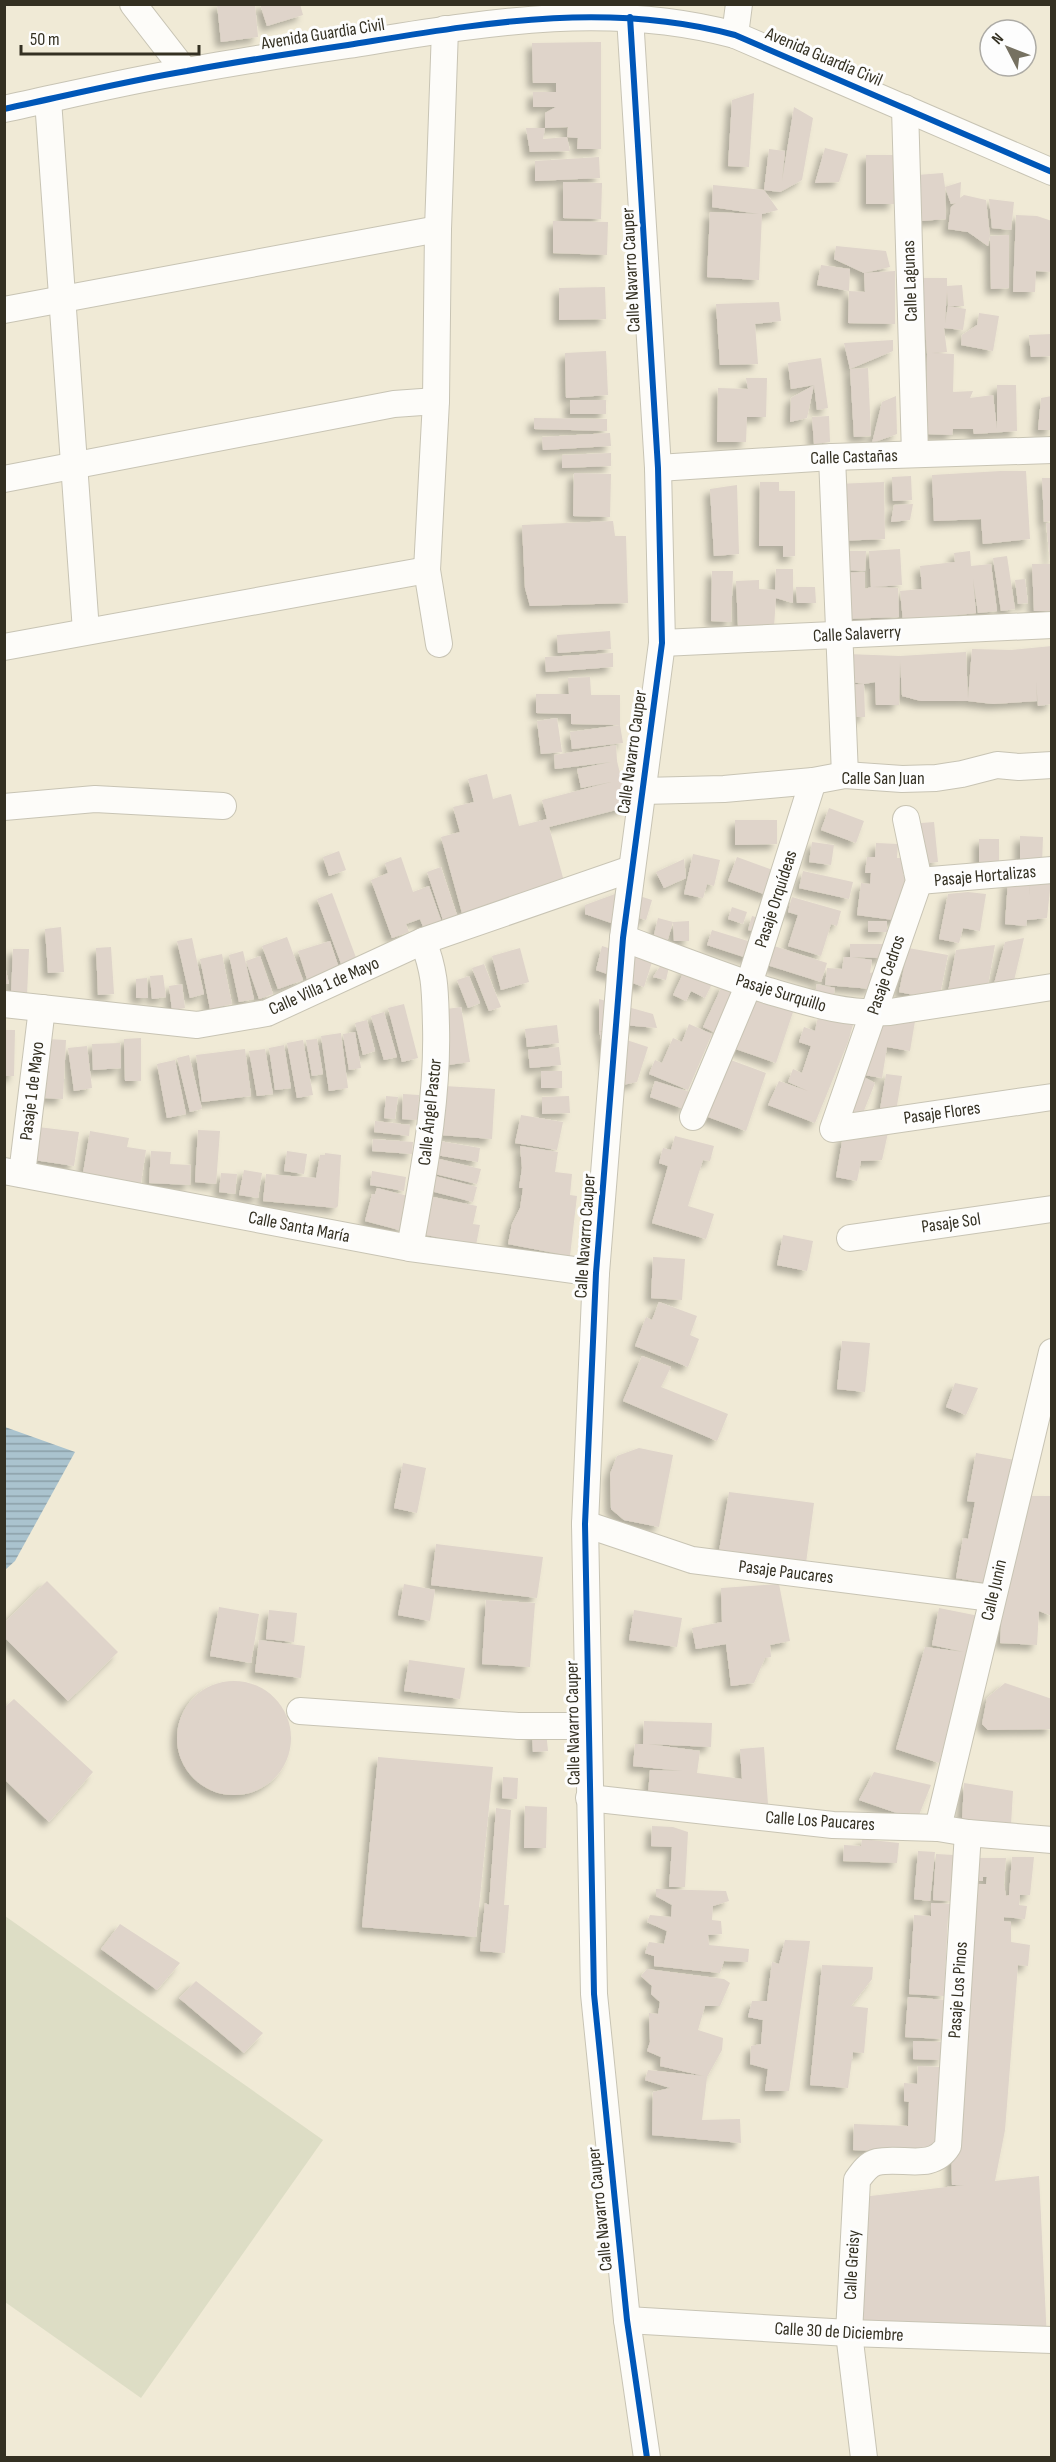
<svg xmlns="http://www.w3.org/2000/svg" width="1056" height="2462" viewBox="0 0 1056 2462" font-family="'Sofia Sans Condensed',sans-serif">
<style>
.green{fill:#ddddc5}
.water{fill:url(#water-rules)}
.building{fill:#dfd4ca;filter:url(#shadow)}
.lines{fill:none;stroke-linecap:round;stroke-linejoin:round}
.minor-casing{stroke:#c8c4b4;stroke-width:28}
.minor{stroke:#fdfcf9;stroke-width:26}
.cycleway-casing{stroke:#fdfdfd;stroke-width:10}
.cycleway{stroke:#0057b8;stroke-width:6}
.labels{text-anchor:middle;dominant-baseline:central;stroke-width:6;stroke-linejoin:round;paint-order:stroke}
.street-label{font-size:18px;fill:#343022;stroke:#fdfdfd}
</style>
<defs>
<pattern id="water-rules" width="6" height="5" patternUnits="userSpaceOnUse" patternTransform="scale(1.5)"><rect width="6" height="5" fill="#aac3ce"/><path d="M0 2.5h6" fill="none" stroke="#8b9fa7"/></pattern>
<filter id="shadow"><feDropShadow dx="-5.5" dy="5.5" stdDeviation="3" flood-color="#0004"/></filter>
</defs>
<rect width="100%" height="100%" fill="#f0ead6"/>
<path class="green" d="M5,1916L323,2140L141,2398L5,2302Z"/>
<path class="water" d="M5,1427L75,1452L15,1561L5,1570Z"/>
<g class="building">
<path d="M217,4H255L258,37L221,42Z"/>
<path d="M260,4H300L303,15L267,26Z"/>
<path d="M601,42V149H577L578,138L567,137L570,151L530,152L526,128H545L543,139L567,137L568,127L545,128V113L556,107H533V92H556V83H533L532,43Z"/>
<path d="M754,93L749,167L728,166L732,100Z"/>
<path d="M794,107L813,118L802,180L780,192L764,190L769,149L785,151L782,181Z"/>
<path d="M825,148L848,154L839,182L815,183Z"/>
<rect x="866" y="155" width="28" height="49"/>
<path d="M599,157L600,178L535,181V161Z"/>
<path d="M943,173L945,187L961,182L960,198L964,195L986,200L990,236L1009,235V288L991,289L990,236L988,246L968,232L948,229L951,207L956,203L951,204L945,187L946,219L921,221L917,175Z"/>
<path d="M563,182L602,183L601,219L563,218Z"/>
<path d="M713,185L764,190L778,210L762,214L759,280L707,277L710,212L759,214L712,207Z"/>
<path d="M989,199L1014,202L1011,230L992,228Z"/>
<path d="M1016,215L1037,216L1052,221V272L1036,271L1035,292H1013Z"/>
<path d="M553,221L608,222L607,255L553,253Z"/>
<path d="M836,246L886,251L890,267L864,273L895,271V324L848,323L849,291L865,292L864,273L834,259Z"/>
<path d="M821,265L850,269L849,291L817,285Z"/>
<path d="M920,278H947V286L962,285L964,306H948L947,290L945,323L948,306L966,309L963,330L944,328L947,352L932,353L954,354L953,392L973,391L970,398L993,395L997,429V385H1016L1017,431L974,434L973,429H953L952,435L926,434L927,354L925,327L920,304Z"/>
<path d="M605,287L606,319L559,320V288Z"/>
<path d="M779,302L781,321L755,324L758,364L720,365L716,304Z"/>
<path d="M979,313L999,316L993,351L961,345L962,335L977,325Z"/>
<path d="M1052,334V356L1031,357L1029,335Z"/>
<path d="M893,340V351L850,369L844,343Z"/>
<path d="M606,351L608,395L566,398L565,353Z"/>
<path d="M821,358L828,408L817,410L814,385L807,418L790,422L791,398L814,385L791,389L788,363Z"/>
<path d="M868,368L871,436L854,437L850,369Z"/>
<path d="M746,378H767L766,417H747L746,442H717L718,388L748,389Z"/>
<path d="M896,396L897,434L872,443L882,402Z"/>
<path d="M1052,396V430H1038L1041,398Z"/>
<rect x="570" y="400" width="36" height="14"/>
<path d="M829,416L830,442L814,444L812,417Z"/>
<path d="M534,418L607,419V431L534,429Z"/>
<path d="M610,433L611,446L543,450L542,437Z"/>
<path d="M611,453V466L562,468V455Z"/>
<path d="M1001,471H1026L1030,539L983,544L981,519L934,521L932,475Z"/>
<path d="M574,473L611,474L610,517L573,516Z"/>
<path d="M911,476L912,500L893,501L892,477Z"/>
<path d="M1042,478H1052V521L1044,522Z"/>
<path d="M760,482H779V491H795V556L783,557V546H759Z"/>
<path d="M884,482L885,539L838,541L836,484Z"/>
<path d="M737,485L739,554L714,556L710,489Z"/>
<path d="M913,504L910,520L891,522L894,505Z"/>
<path d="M613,521L615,536H626L628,603L530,606L525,588L522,525Z"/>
<path d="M1046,523H1052V561H1050Z"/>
<path d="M900,549L902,585L873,587L898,588L899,617L843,619L841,573L865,572V589L871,587L869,551Z"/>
<path d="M847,551H866L865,571L846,570Z"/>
<path d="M970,551L971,566L991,564L997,611L978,613L973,579L976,613L903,621L900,591L922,589L920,566L955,562L954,553Z"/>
<path d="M1007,556L1015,609L1001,611L993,558Z"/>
<path d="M1032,564H1052V611H1034Z"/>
<path d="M776,569H793V603L776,598L774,627L738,626L736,581L759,580V589L775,590Z"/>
<path d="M712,571H733L731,622L711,621Z"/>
<path d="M1025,579L1028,603L1018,604L1015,580Z"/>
<path d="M796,587H815L816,603H797Z"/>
<path d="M610,631L611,649L558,653L557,635Z"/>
<path d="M1052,646V704L1038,706L1036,681L1037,701L993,704L968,701H921L902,696L900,660L899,705H876L875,682L864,684L845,681L847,654L900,656L966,652L968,699L972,649L1011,650Z"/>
<path d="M613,653V667L546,672L545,657Z"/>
<path d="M590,677L591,695H620V725L623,743L572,749L570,732L620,725L571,724V714L536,713V694H569L568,678Z"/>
<path d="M864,684L865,717H846V685Z"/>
<path d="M557,718L562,752L541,754L537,721Z"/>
<path d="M616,745L617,761L628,807L549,827L565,885L462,913L441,837L460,832L453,807L474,802L468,779L487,774L493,799L511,794L519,826L547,819L542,800L611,782L581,788L577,769L611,762L555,769L554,755Z"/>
<path d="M829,808L864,821L856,843L821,830Z"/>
<path d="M735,820H777V844L735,845Z"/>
<path d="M934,822L938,862L922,864L909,824Z"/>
<path d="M1020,836L1043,837L1042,864L1020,863Z"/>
<rect x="979" y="839" width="20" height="28"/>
<path d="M812,842L834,845L831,865L809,862Z"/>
<path d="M876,843L898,844L897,858H903V875H906L901,921L857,915L861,883L870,884L871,873H865L867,857H875Z"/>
<path d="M339,851L346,870L329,876L323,857Z"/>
<path d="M693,854L720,860L714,886L707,884L703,898L684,894Z"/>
<path d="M401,857L413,892L429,886L442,923L424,929L420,919L406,924L409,932L392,938L371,880L388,873L385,863Z"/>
<path d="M737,857L778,872L769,896L728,881Z"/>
<path d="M684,859L686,878L664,888L656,872Z"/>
<path d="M441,867L457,915L443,920L427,872Z"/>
<path d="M803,871L853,882L849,899L799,888Z"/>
<path d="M1031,878L1051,880L1047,918L1027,920L1026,926L1005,924L1008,880L1030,882L1029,896Z"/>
<path d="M626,890L623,927L585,914V905Z"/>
<path d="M968,892L986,894L980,931L963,928L959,943L939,939L948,894Z"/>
<path d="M332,893L358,963L343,969L317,899Z"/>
<path d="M633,894L652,900L646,920L626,914Z"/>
<path d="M792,897L841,911L837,926L831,924L821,956L788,946L798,915L788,912Z"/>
<path d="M732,907L747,912L743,924L728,919Z"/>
<path d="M752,916L762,919L759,932L748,930Z"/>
<path d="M658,918L673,922L667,942L653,939Z"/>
<path d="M689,921V941H674L673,922Z"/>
<rect x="868" y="921" width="19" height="11"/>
<path d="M61,927L64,972L48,973L45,929Z"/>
<path d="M712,930L758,944L753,960L707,945Z"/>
<path d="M287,937L303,980L278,989L262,946Z"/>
<path d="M192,938L204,994L190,998L177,941Z"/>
<path d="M1024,938L1013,985L993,988L1005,942Z"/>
<path d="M330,941L339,968L307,979L298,951Z"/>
<path d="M850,944H884V958L852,957L872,960L870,973L874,972L872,989L825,985L827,968L842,969L844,957H850Z"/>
<path d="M995,945L987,991L947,997L956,950Z"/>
<path d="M602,946L652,962L644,987L596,970Z"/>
<path d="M774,946L827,963L821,982L767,965Z"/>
<path d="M111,947L114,994L98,995L96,948Z"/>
<path d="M520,948L529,982L501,990L492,956Z"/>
<path d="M908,948L948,955L939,1000L899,992Z"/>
<path d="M13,949H29L27,996L11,995Z"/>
<path d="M243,951L254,999L239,1002L229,955Z"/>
<path d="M222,954L232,1004L210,1009L200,959Z"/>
<path d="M260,956L273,994L259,999L246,961Z"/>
<path d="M4,962L9,984H4Z"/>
<path d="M484,964L501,1007L489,1011L472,968Z"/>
<path d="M661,965L669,967L666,980L653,977Z"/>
<path d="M686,967L714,980L705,998L691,991L686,1001L673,995Z"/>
<path d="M163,975L166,997L152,999L150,976Z"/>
<path d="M469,976L480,1003L468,1008L457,980Z"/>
<path d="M147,978L148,998H136V979Z"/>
<path d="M182,984L185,1008L172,1010L169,986Z"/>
<path d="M723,984L736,990L716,1033L703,1027Z"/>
<path d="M817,984L835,988L832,1002L814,999Z"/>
<path d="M748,991L795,1006L776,1063L727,1046Z"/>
<path d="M599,999L653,1014L657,1028L624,1025L614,1031H599L648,1047L637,1082L613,1087L599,1031Z"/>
<path d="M404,1004L418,1058L402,1062L388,1008Z"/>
<path d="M461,1007L470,1062L448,1065L439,1010Z"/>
<path d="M384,1012L397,1057L384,1060L371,1016Z"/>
<path d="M916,1015L910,1051L887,1047L882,1078L858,1074L875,1083L859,1123L839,1120L875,1020Z"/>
<path d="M818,1017L853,1025L848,1042L815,1123L768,1105L779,1081L808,1091L788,1082L793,1069L802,1073L811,1046L799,1042L804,1027L815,1031Z"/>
<path d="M367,1020L375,1051L363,1055L355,1023Z"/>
<path d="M689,1024L712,1034L688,1090L649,1074L655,1060L662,1063L673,1038L682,1042Z"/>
<path d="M557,1025L559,1043L527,1047L525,1029Z"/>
<path d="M4,1030H15L14,1076H4Z"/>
<path d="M355,1032L361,1068L349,1070L343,1034Z"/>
<path d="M341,1033L348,1088L329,1091L321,1036Z"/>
<path d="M141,1038V1081H125L124,1039Z"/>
<path d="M46,1039L66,1040L63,1099L44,1098Z"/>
<path d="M317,1039L323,1074L312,1076L306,1040Z"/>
<path d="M303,1040L313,1095L297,1098L287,1043Z"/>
<path d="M120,1043L121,1068L93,1070L92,1044Z"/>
<path d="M284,1045L291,1088L275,1090L269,1048Z"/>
<path d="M87,1046L92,1088L74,1091L68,1048Z"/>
<path d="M559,1047L561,1065L530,1068L528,1050Z"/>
<path d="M245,1049L251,1096L202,1102L196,1055Z"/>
<path d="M265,1049L273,1094L257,1096L249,1051Z"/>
<path d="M189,1055L202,1109L190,1112L177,1058Z"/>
<path d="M720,1056L766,1073L746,1131L700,1114Z"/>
<path d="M175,1060L186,1114L167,1118L157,1064Z"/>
<rect x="541" y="1071" width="21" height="17"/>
<path d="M886,1074L902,1076L895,1117L879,1115Z"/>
<path d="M655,1081L690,1092L684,1109L650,1097Z"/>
<path d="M444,1086L495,1089L492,1139L440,1135Z"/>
<path d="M403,1094L419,1095L418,1120L402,1119Z"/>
<path d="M386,1096L398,1097L395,1119L384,1118Z"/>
<path d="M569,1096L570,1113L542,1114V1097Z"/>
<path d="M521,1115L563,1122L557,1150L515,1143Z"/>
<path d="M375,1121L410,1125L409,1136L374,1132Z"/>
<path d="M38,1127L79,1132L74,1166L34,1160Z"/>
<path d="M889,1128L882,1160L861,1161L857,1181L836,1177L843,1136Z"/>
<path d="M198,1130L220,1131L216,1184L195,1182Z"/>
<path d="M90,1131L129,1138L127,1147L146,1150L141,1183L83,1173Z"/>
<path d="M675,1136L714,1146L710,1161L703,1160L688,1206L714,1214L706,1239L652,1223L668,1166L659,1163L663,1148L671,1150Z"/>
<path d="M373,1139L413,1142L412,1154L372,1151Z"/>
<path d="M439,1141L480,1148L478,1162L436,1155Z"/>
<path d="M520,1146L558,1152L555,1172L572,1174L570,1195L577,1196L570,1256L508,1244L512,1224L520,1208L523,1188H519L522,1168Z"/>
<path d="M151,1151L171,1152L170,1164L191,1165L190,1185L149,1183Z"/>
<path d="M287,1151L307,1154L304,1174L284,1171Z"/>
<path d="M325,1153L341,1155L338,1206L336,1208L263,1201L266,1174L316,1178L320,1155H325Z"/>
<path d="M435,1158L481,1169L477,1184L431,1173Z"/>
<path d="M244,1170L262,1173L258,1198L239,1195Z"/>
<path d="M372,1171L406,1177L404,1191L370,1185Z"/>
<path d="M221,1173L237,1174L235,1194L219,1192Z"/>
<path d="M431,1175L477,1187L473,1202L427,1190Z"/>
<path d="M377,1188L408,1196L403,1231L365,1221L372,1194H375Z"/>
<path d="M428,1196L477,1206L473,1224L480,1225L476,1245L421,1234Z"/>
<path d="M783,1235L813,1241L807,1271L777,1265Z"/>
<path d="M653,1257L685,1259L682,1300L651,1298Z"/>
<path d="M659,1302L697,1316L690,1335L699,1339L688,1367L635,1346L646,1317L652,1320Z"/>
<path d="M842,1341L870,1343L865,1392L837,1389Z"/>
<path d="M642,1356L671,1367L661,1387L728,1414L717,1441L623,1401Z"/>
<path d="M955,1383L978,1388L966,1415L946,1407Z"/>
<path d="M639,1448L673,1455L659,1527L624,1520L611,1509L610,1474L617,1456Z"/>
<path d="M976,1453L1015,1460L992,1584L956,1578L963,1538L968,1539L975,1502L967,1501Z"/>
<path d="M403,1463L426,1468L417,1513L394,1508Z"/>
<path d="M729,1492L814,1503L806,1563L719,1551Z"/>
<path d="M1029,1496H1052V1616L1039,1611L1037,1645L1000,1643L1002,1609Z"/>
<path d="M436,1544L543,1557L537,1598L431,1585Z"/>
<path d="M47,1581L118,1652L68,1701L4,1637V1623Z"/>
<path d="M404,1584L435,1590L430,1621L398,1615Z"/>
<path d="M779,1584L790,1641L770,1645L771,1657L765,1658L754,1683L731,1686L726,1644L696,1649L692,1628L722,1622L721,1588Z"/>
<path d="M486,1600L535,1603L530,1667L482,1664Z"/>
<path d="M219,1607L259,1614L251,1663L210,1656Z"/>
<path d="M939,1608L979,1616L939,1763L896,1749L925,1647L964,1652L932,1645Z"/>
<path d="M269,1610L297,1613L294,1642L266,1639Z"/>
<path d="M634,1610L682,1618L677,1647L629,1640Z"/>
<path d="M259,1640L305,1646L301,1678L255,1672Z"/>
<path d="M409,1660L465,1668L460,1699L404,1691Z"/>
<circle cx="234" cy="1738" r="57"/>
<path d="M1005,1683L1052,1699V1729L988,1730L982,1724L987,1698Z"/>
<path d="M14,1699L93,1772L49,1822L4,1779V1708Z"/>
<path d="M644,1721L712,1723L711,1747L648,1744L700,1751L697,1773L742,1779L740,1749L764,1747L768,1804L744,1806L648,1794L650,1770L682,1771L633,1766L635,1744H643Z"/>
<path d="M546,1731L548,1751L533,1752L532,1732Z"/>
<path d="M378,1757L493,1767L476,1937L362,1927Z"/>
<path d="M874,1772L931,1785L917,1820L859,1800Z"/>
<path d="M503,1777L518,1778L517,1799L502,1798Z"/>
<path d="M964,1783L1013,1791L1011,1824L962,1821Z"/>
<path d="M525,1806L547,1807L546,1848H524Z"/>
<path d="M496,1808L511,1810L504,1905H509L505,1953L480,1951L485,1903L489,1905Z"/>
<path d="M652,1826L673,1827L688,1832L685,1887H669L672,1847L651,1846Z"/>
<path d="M862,1839L899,1843L897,1863L843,1861L844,1845L861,1846Z"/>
<path d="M918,1851L935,1852L930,1901L914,1899Z"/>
<path d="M936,1854L954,1855L951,1901L933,1900Z"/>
<path d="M1012,1857H1034L1030,1895H1020L1019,1905L1027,1906L1025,1919L1004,1917V1921L1011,1922V1942L1030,1945L1028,1966L1018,1965L1005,2130L995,2181L1039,2176L1047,2340L863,2334L862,2197L964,2185H952L951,2127L972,1884H986L987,1877H983V1881H975V1858H1006L1004,1885L1006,1896L1009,1895Z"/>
<path d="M656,1889L726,1891L729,1901L713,1906L712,1920L721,1921L722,1934L708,1935L709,1945L749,1949L748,1962L724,1961L720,1973L654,1966V1956L645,1953L649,1942L664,1944L667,1931L647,1922L650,1915L671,1917L672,1905L656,1896Z"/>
<path d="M931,1903L952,1904V1916H948L944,1996L909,1994L914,1915L931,1916Z"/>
<path d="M120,1924L180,1963L157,1990L101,1949Z"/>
<path d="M785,1940L810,1941L789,2091H765L768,2069L750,2064L751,2046L761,2044L763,2020L748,2017L752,2001H767L772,1962L779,1964Z"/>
<path d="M822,1965L873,1967L872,1979L851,2006L868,2008L864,2053L853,2052L848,2088L810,2085Z"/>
<path d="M647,1969L724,1979L730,1983L720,2006H705L698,2030L723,2038L722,2050L707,2077L702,2120L740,2119L741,2143L652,2135L653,2092L670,2088L645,2080L648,2070L704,2076L660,2066L661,2057L647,2051L650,2042L649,2013L658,2014L660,2002L651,1994L652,1986L641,1976Z"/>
<path d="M196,1981L263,2033L244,2053L179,1998Z"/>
<path d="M908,1997L946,2000L943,2039L905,2037Z"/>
<path d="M913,2041L943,2042L942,2060L913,2059Z"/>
<path d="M918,2066L941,2067L937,2153L853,2150L854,2124L908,2126L909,2102L904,2101V2083L917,2084Z"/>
</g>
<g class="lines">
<defs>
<g id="minor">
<path d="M133,4L185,71"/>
<path d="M630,17L658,468L662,643L623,938L596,1273L585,1524L594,1994L627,2320L647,2458"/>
<path d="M735,35L739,4"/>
<path d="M48,100L86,631"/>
<path d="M905,108L915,454"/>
<path d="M4,109C65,96 126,81 187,71C240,61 294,53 348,45C479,24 604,0 735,35L1052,172"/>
<path d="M4,310L438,229"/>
<path d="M832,457L845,775"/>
<path d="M658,468L832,457L1052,450"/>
<path d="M4,479L394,404L436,401"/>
<path d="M662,643L1052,625"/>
<path d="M439,644L427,570L436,401L438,229L445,29"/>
<path d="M4,647L427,570"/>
<path d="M642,791L724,789L813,781L845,775L902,779L936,778L962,774L997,765L1019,767L1052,765"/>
<path d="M4,807L95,799L223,806"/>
<path d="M906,819L919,881L833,1129L1052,1097"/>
<path d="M919,881L1052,870"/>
<path d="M623,938C671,956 720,975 769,991C810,1003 847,1015 890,1012L1052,987"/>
<path d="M4,1004L197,1025L267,1013L423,941L631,869"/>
<path d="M693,1117L749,984L813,781"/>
<path d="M4,1171L410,1248L596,1273"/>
<path d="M22,1174L42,1008"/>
<path d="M850,1238L1052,1209"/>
<path d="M410,1248C423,1174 438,1102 436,1026C435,993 436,974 423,941"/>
<path d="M585,1524L692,1560L992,1598"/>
<path d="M300,1711L518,1726H587"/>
<path d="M589,1798L833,1825L938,1828L968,1833L1052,1840"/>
<path d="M938,1828L1052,1352"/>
<path d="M627,2320L849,2333L1052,2340"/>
<path d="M864,2458L849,2333L857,2180C862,2173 868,2164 877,2162C902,2156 932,2172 948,2146L968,1833"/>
</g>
</defs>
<use href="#minor" class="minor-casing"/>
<use href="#minor" class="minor"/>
<defs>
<g id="cycleway">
<path d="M630,17L658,468L662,643L623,938L596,1273L585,1524L594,1994L627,2320L647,2458"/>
<path d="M4,109C65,96 126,81 187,71C240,61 294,53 348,45C479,24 604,0 735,35L1052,172"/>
</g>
</defs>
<use href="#cycleway" class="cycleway-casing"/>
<use href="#cycleway" class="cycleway"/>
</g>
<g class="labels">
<g class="street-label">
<text transform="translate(323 34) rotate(-9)">Avenida Guardia Civil</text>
<text transform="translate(824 57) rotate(23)">Avenida Guardia Civil</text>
<text transform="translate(631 270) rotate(-93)">Calle Navarro Cauper</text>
<text transform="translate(910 281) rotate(-92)">Calle Lagunas</text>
<text transform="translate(854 457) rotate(-2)">Calle Castañas</text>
<text transform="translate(857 634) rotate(-3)">Calle Salaverry</text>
<text transform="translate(632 752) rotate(-82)">Calle Navarro Cauper</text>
<text x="883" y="778">Calle San Juan</text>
<text transform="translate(985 876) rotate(-5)">Pasaje Hortalizas</text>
<text transform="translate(776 899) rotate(-72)">Pasaje Orquídeas</text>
<text transform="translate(886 975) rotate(-71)">Pasaje Cedros</text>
<text transform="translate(324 986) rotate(-24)">Calle Villa 1 de Mayo</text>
<text transform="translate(781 993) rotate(17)">Pasaje Surquillo</text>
<text transform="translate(32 1091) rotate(-83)">Pasaje 1 de Mayo</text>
<text transform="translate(430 1112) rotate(-84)">Calle Ángel Pastor</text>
<text transform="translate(942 1113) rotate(-8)">Pasaje Flores</text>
<text transform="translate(951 1223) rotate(-8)">Pasaje Sol</text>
<text transform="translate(299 1227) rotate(11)">Calle Santa María</text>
<text transform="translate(585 1236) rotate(-86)">Calle Navarro Cauper</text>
<text transform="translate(786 1572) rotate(7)">Pasaje Paucares</text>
<text transform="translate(994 1590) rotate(-77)">Calle Junin</text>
<text transform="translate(573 1723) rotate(-91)">Calle Navarro Cauper</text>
<text transform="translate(820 1821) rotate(4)">Calle Los Paucares</text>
<text transform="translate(958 1990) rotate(-86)">Pasaje Los Pinos</text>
<text transform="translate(600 2209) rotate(-96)">Calle Navarro Cauper</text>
<text transform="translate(852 2265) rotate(-87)">Calle Greisy</text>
<text transform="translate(839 2332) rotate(3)">Calle 30 de Diciembre</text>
</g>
</g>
<rect width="1056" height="2462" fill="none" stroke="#343022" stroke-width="12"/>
<g transform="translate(1008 48) rotate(312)"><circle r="28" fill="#fdfdfd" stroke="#adaba5" stroke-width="1.5"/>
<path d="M0-4.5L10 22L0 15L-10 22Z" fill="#767161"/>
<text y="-9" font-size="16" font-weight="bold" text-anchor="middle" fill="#343022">N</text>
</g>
<path d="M21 45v9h178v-9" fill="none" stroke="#343022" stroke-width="3"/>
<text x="30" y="45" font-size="18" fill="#343022" stroke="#fdfdfd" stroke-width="4.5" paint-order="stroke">50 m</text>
</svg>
